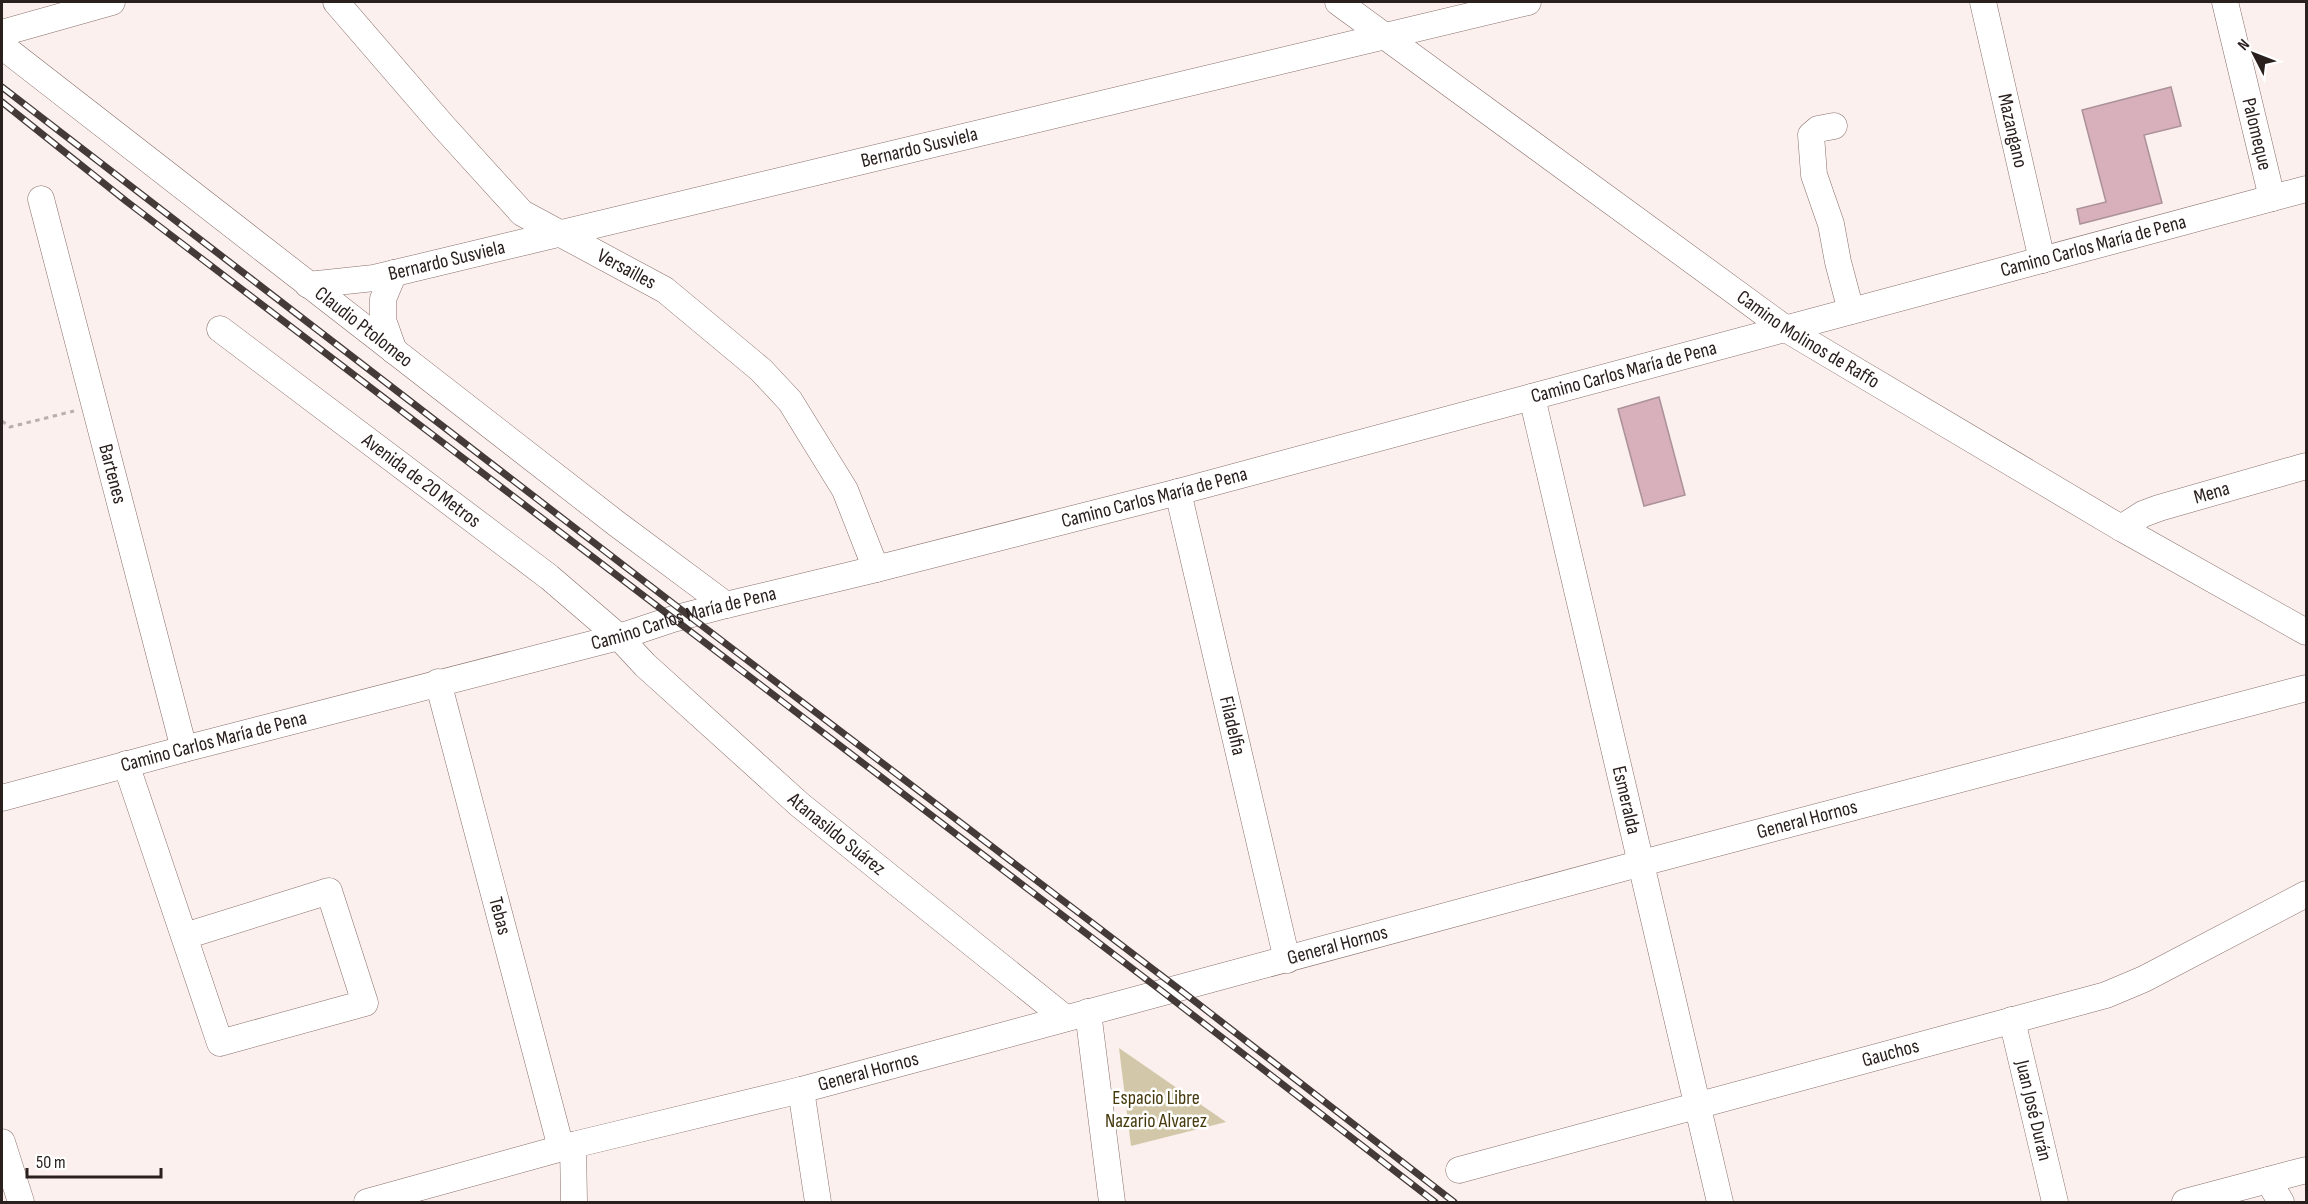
<svg xmlns="http://www.w3.org/2000/svg" width="2308" height="1204" viewBox="0 0 2308 1204" font-family="'Sofia Sans Condensed',sans-serif">
<style>
.green{fill:#d2c8a9}
.building{fill:#d7b0bc;stroke:#ab9199;stroke-width:1.5}
.lines{fill:none;stroke-linecap:round;stroke-linejoin:round}
.minor-casing{stroke:#886f6a;stroke-width:27}
.path{stroke:#baafad;stroke-width:3;stroke-dasharray:4.5 4.5;stroke-linecap:butt}
.minor{stroke:#fff;stroke-width:26}
.rail-casing{stroke:#443a38;stroke-width:7}
.rail{stroke:#fff;stroke-width:4.5;stroke-dasharray:14;stroke-linecap:butt}
.labels{text-anchor:middle;dominant-baseline:central;stroke-width:5;stroke-linejoin:round;paint-order:stroke}
.street-label{font-size:20px;fill:#2a201e;stroke:#fff}
.park-label{font-size:20px;fill:#46390d;stroke:#fff}
</style>
<rect width="100%" height="100%" fill="#fcf0ee"/>
<path class="green" d="M1119,1048L1226,1122L1131,1146Z"/>
<g class="building">
<path d="M2171,87L2181,126L2144,135L2162,203L2080,224L2077,209L2106,202L2082,110Z"/>
<path d="M1659,397L1685,495L1644,506L1618,409Z"/>
</g>
<g class="lines">
<defs>
<g id="minor">
<path id="s1" d="M336,2L443,126L522,213L665,290L761,370L790,401L845,490L876,569"/>
<path id="s2" d="M1338,2L1786,329L2121,528L2306,632"/>
<path id="s3" d="M1983,2L2042,260"/>
<path id="s4" d="M2225,2L2272,198"/>
<path d="M2,33L112,2"/>
<path id="s5" d="M2,46L617,524L726,605"/>
<path d="M1834,126L1818,129L1811,135L1814,175L1831,224L1838,262L1851,311"/>
<path id="s6" d="M41,199L184,749"/>
<path d="M394,273L383,299V320L394,351"/>
<path id="s7" d="M308,285L374,278L1528,2"/>
<path id="s8" d="M220,329L549,577L619,637L645,665L800,805L1065,1018"/>
<path id="s9" d="M1532,397L1720,1202"/>
<path id="s10" d="M1178,492L1287,960"/>
<path id="s11" d="M2121,528L2143,514L2159,508L2306,466"/>
<path id="s12" d="M438,682L561,1148"/>
<path d="M126,764L220,1043L365,1003L329,891L185,936"/>
<path id="s13" d="M2,798L184,749L619,637L673,619L726,605L876,569L1178,492L2306,189"/>
<path d="M1088,1012L1112,1202"/>
<path id="s14" d="M2012,1020L2055,1202"/>
<path d="M801,1090L818,1202"/>
<path d="M2,1142L21,1202"/>
<path d="M573,1145L574,1202"/>
<path id="s15" d="M1459,1170L2106,995L2144,979L2306,894"/>
<path d="M2268,1180L2281,1202"/>
<path id="s16" d="M367,1202L573,1145L801,1090L1642,863L2306,688"/>
<path d="M2185,1202L2306,1170"/>
</g>
</defs>
<use href="#minor" class="minor-casing"/>
<path class="path" d="M2,421L10,427L74,411"/>
<use href="#minor" class="minor"/>
<defs>
<g id="rail">
<path d="M2,87L688,615L1179,989L1454,1202"/>
<path d="M2,102L126,201L1163,992L1435,1202"/>
</g>
</defs>
<use href="#rail" class="rail-casing"/>
<use href="#rail" class="rail"/>
</g>
<g class="labels">
<g class="street-label">
<text stroke="none"><textPath href="#s3" startOffset="132">Mazangano</textPath></text>
<text stroke="none"><textPath href="#s4" startOffset="136">Palomeque</textPath></text>
<text stroke="none"><textPath href="#s7" startOffset="627">Bernardo Susviela</textPath></text>
<text stroke="none"><textPath href="#s13" startOffset="2163">Camino Carlos María de Pena</textPath></text>
<text stroke="none"><textPath href="#s7" startOffset="141">Bernardo Susviela</textPath></text>
<text stroke="none"><textPath href="#s1" startOffset="400">Versailles</textPath></text>
<text stroke="none"><textPath href="#s5" startOffset="458">Claudio Ptolomeo</textPath></text>
<text stroke="none"><textPath href="#s2" startOffset="579">Camino Molinos de Raffo</textPath></text>
<text stroke="none"><textPath href="#s13" startOffset="1677">Camino Carlos María de Pena</textPath></text>
<text stroke="none"><textPath href="#s6" startOffset="284">Bartenes</textPath></text>
<text stroke="none"><textPath href="#s8" startOffset="252">Avenida de 20 Metros</textPath></text>
<text stroke="none"><textPath href="#s11" startOffset="98">Mena</textPath></text>
<text stroke="none"><textPath href="#s13" startOffset="1191">Camino Carlos María de Pena</textPath></text>
<text stroke="none"><textPath href="#s13" startOffset="705">Camino Carlos María de Pena</textPath></text>
<text stroke="none"><textPath href="#s10" startOffset="240">Filadelfia</textPath></text>
<text stroke="none"><textPath href="#s13" startOffset="219">Camino Carlos María de Pena</textPath></text>
<text stroke="none"><textPath href="#s9" startOffset="414">Esmeralda</textPath></text>
<text stroke="none"><textPath href="#s16" startOffset="1490">General Hornos</textPath></text>
<text stroke="none"><textPath href="#s8" startOffset="798">Atanasildo Suárez</textPath></text>
<text stroke="none"><textPath href="#s12" startOffset="242">Tebas</textPath></text>
<text stroke="none"><textPath href="#s16" startOffset="1004">General Hornos</textPath></text>
<text stroke="none"><textPath href="#s15" startOffset="447">Gauchos</textPath></text>
<text stroke="none"><textPath href="#s16" startOffset="518">General Hornos</textPath></text>
<text stroke="none"><textPath href="#s14" startOffset="93">Juan José Durán</textPath></text>
</g>
<g class="park-label">
<text x="1156" y="1098">Espacio Libre<tspan x="1156" dy="23">Nazario Alvarez</tspan></text>
</g>
</g>
<rect width="2308" height="1204" fill="none" stroke="#2a201e" stroke-width="6"/>
<g transform="translate(2254 54) rotate(312)" stroke="#ffffff" stroke-width="4.5" paint-order="stroke">
<path d="M0-4.5L10 22L0 15L-10 22Z" fill="#2a201e"/>
<text y="-9" font-size="16" font-weight="bold" text-anchor="middle" fill="#2a201e">N</text>
</g>
<path d="M27 1168v9h134v-9" fill="none" stroke="#2a201e" stroke-width="3"/>
<text x="36" y="1168" font-size="18" fill="#2a201e" stroke="#ffffff" stroke-width="4.5" paint-order="stroke">50 m</text>
</svg>
